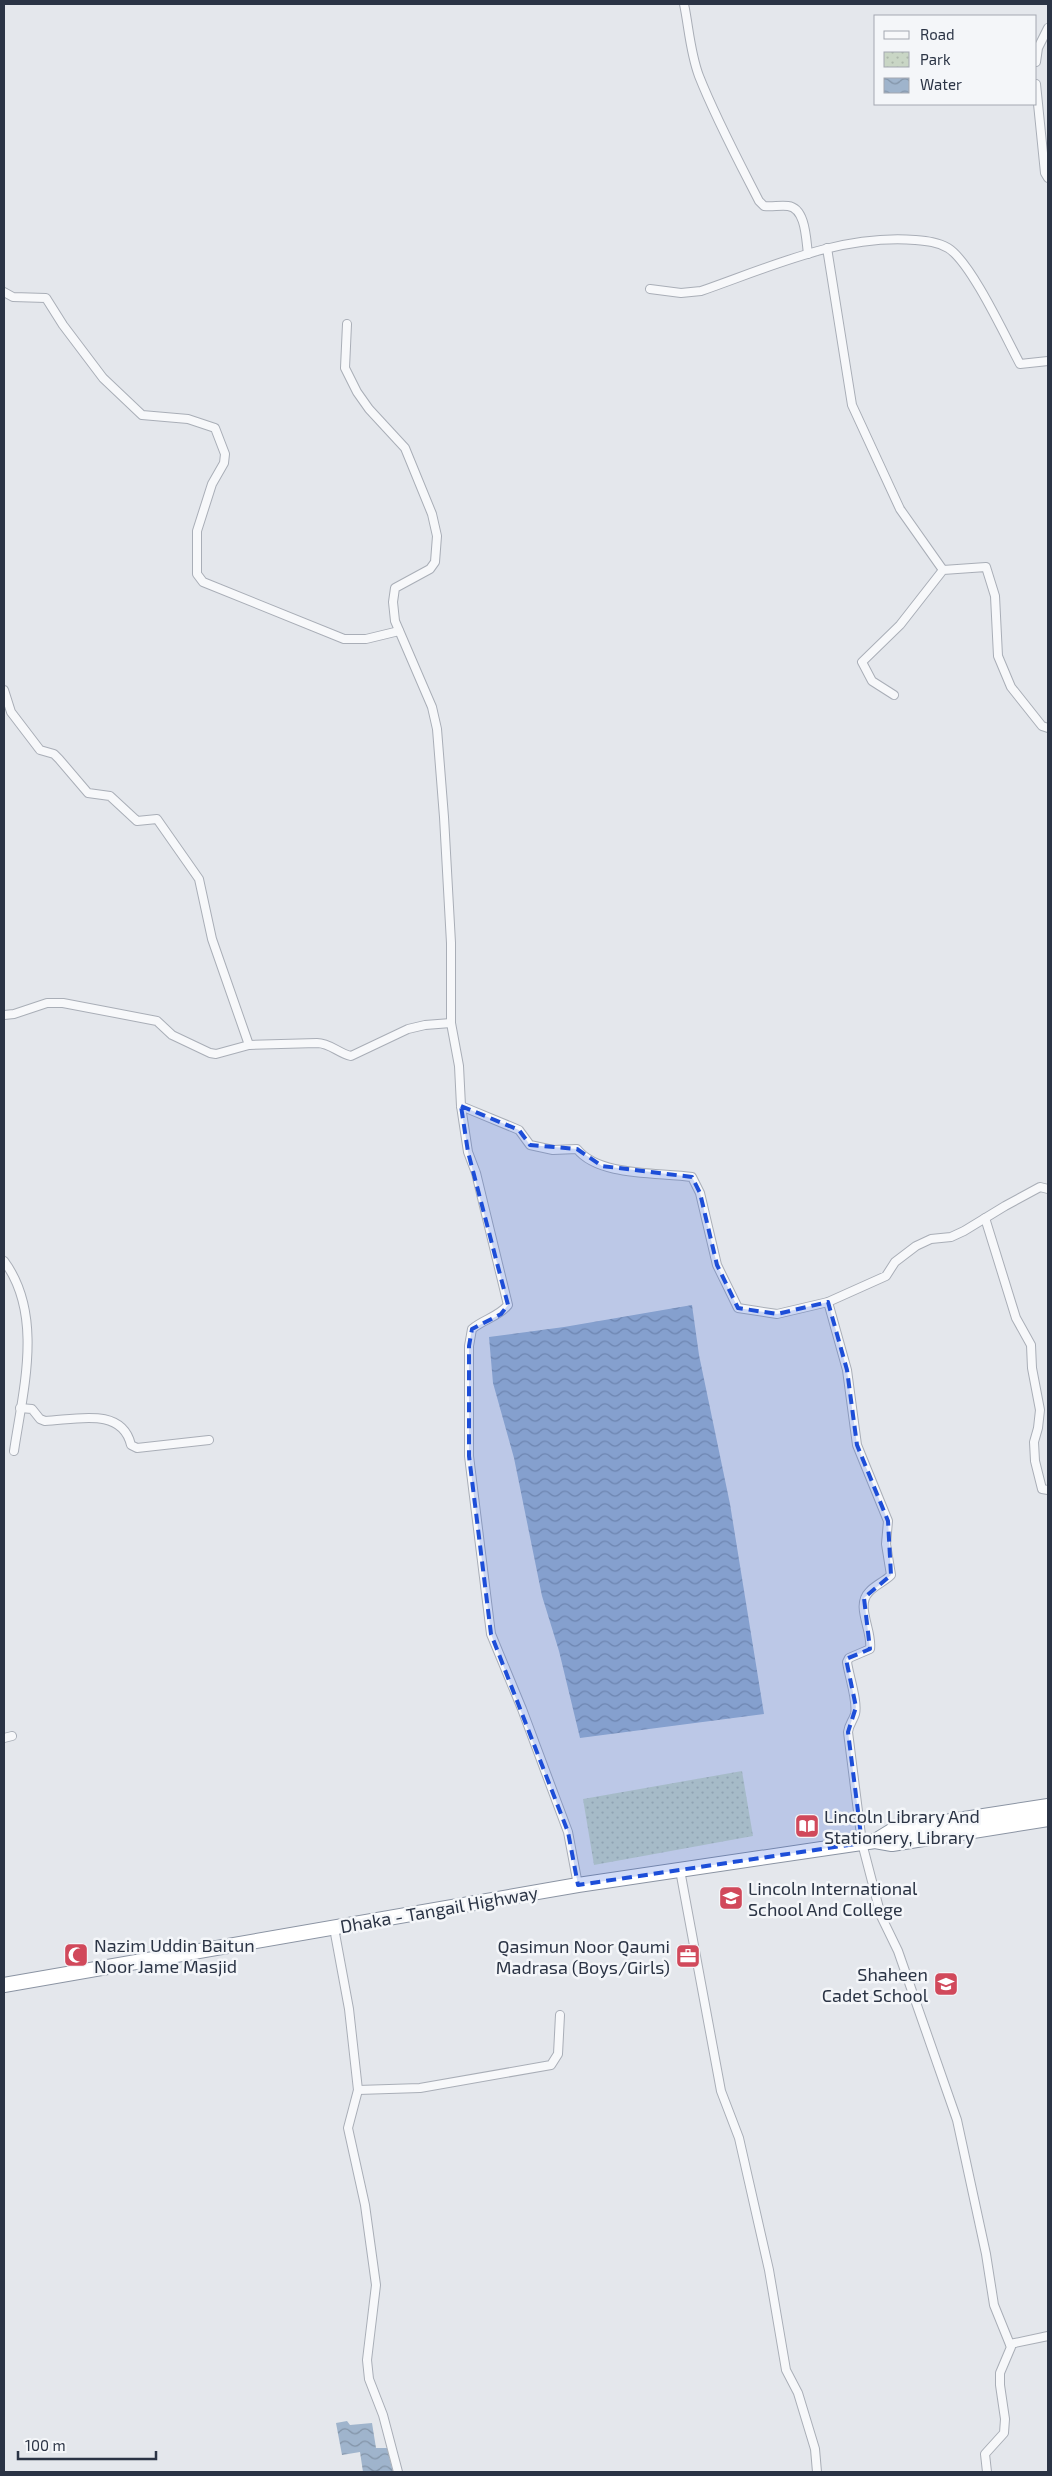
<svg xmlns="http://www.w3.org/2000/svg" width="1052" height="2476" viewBox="0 0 1052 2476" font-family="'Exo 2',sans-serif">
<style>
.park{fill:url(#park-dots)}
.water{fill:url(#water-waves)}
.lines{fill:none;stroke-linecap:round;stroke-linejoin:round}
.street-casing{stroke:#a9aeb7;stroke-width:10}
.highway-casing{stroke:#8b94a3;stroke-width:16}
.street{stroke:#f7f8fa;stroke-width:8}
.highway{stroke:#fff;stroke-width:14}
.marked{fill:#1d4ed8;fill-opacity:0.2;stroke:#1d4ed8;stroke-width:4;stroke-dasharray:10 6;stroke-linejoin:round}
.labels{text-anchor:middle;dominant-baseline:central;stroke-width:5;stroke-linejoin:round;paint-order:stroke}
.poi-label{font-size:18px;fill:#2b3445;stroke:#f4f6f9;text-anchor:start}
.street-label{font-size:18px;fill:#2b3445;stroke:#f4f6f9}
</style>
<defs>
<pattern id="park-dots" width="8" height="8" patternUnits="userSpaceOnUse" patternTransform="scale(1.25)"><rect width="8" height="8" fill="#c9d6c5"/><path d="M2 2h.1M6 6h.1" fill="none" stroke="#adb8ab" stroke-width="1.8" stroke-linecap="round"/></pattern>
<pattern id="water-waves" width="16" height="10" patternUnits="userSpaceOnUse" patternTransform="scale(1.25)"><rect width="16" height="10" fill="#9fb4cc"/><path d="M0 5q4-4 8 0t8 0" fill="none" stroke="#8293a7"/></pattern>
</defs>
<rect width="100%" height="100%" fill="#e4e7ec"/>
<path class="park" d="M742,1771L753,1836L594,1865L583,1799Z"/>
<g class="water">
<path d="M692,1305L699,1355L730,1504L764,1714L580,1738L559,1651L542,1596L514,1458L493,1383L489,1337L564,1327Z"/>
<path d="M347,2421L350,2425L372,2423L376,2448H387L393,2472H363L360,2452L342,2455L336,2423Z"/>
</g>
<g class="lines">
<defs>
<g id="street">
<path d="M684,4C689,28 690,52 699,76C716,119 738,160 759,201L764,206C772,207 780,205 788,206C806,208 806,240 808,254"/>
<path d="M1036,62L1038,48L1048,28"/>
<path d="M1036,84L1045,173L1048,178"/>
<path d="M827,248L852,405L900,509L943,570"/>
<path d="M650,289L681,293L701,291C770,267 841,234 915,240C926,241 938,242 948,248C971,262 1006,338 1020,364L1048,361"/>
<path d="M4,292L13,297L46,298L63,325L103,378L142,415L188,419L215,428L225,454L224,463L212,484L197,531V574L203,582L344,639H366L399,631"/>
<path d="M347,324L345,368L357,392L369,409L405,448L432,514L437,536L435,562L430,569L395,588L393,602L395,621L432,707L437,729L444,817L451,943V1023L459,1066L461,1106L468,1152L476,1173L508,1305C498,1317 484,1319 472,1329L469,1346V1456L491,1634L522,1709L568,1832L578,1885"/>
<path d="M4,690L11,712L40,750L54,754L59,759L88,793L110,796L137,821L157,819L199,879L212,939L249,1045"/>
<path d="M894,695L872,681L862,662L900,625L943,570L986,567L995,596L998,656L1011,687L1042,726L1048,728"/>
<path d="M4,1015L14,1014L47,1003H63L157,1021L172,1035L210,1053L216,1054L249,1045L317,1043C330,1043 338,1053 351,1056L408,1029L425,1025L451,1023"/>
<path d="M461,1106L519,1130L530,1145L553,1150L577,1149C599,1177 659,1172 692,1177L700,1193L717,1265L738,1308L777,1314L828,1302L886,1276L895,1262L916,1246L931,1239L951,1237L964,1231L1005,1206L1040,1187L1048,1189"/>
<path d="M985,1218L1016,1318L1031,1345L1032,1368L1040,1410L1038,1428L1034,1442L1035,1461L1042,1489L1048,1490"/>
<path d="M4,1261C44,1315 23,1390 14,1451"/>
<path d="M828,1302L847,1370L857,1445L888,1521L886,1544L891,1575C884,1582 875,1585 869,1592C855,1606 873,1631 870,1649L849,1658L847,1662C849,1676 858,1702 855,1714C853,1721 849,1724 848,1732L862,1843L874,1889L881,1916L898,1951L957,2120L986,2254L994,2305L1011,2347L1000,2373V2385L1005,2419L1004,2433L985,2454L987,2472"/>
<path d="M20,1408L32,1409L40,1419L45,1421C74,1420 122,1406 131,1445L137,1448L209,1440"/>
<path d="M4,1738L12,1736"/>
<path d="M680,1870L721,2091L739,2138L769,2270L786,2370L798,2393L815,2449L817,2472"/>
<path d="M334,1928L349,2009L358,2090L348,2128L365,2205L376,2285L367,2360L369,2379L383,2415L398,2472"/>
<path d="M358,2090L420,2088L551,2065L558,2054L560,2015"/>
<path d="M1010,2344L1048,2336"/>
</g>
<g id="highway">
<path d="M875,1841L893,1830L1048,1806"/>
<path d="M4,1985L578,1885L875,1841L892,1844L1048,1819"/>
</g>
</defs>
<use href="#street" class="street-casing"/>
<use href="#highway" class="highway-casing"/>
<use href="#street" class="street"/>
<use href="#highway" class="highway"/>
</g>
<path class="marked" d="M461,1106L519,1130L530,1145L577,1149L602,1166L692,1177L700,1193L717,1265L738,1308L777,1314L828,1302L847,1370L857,1445L888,1521L891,1575L864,1598L870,1649L846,1659L856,1707L848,1732L862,1843L578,1885L568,1832L491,1634L469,1456V1346L472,1329L501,1314L508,1305L468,1152Z"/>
<defs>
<symbol id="library-square" viewBox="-11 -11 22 22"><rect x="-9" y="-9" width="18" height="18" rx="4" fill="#d1495b" stroke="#f4f6f9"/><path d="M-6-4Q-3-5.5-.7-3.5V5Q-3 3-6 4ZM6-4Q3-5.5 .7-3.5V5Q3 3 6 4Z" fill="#fff"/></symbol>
<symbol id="university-square" viewBox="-11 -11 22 22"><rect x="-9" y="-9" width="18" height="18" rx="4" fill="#d1495b" stroke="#f4f6f9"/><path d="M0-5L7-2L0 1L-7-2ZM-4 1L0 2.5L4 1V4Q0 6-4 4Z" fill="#fff"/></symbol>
<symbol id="mosque-square" viewBox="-11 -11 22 22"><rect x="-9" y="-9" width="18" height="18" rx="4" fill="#d1495b" stroke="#f4f6f9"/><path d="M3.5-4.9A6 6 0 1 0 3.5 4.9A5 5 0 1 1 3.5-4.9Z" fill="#fff"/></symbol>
<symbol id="office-square" viewBox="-11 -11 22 22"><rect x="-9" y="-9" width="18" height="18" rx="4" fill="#d1495b" stroke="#f4f6f9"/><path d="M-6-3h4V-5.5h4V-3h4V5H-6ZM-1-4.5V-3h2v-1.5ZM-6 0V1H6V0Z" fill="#fff"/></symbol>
<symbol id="school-square" viewBox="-11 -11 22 22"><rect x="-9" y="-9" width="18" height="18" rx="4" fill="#d1495b" stroke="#f4f6f9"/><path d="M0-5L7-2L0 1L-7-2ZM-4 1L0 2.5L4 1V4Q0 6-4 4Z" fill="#fff"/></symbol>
</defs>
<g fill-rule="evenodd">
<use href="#library-square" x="793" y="1812" width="28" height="28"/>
<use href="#university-square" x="717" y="1884" width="28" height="28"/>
<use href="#mosque-square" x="62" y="1941" width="28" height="28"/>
<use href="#office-square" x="674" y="1942" width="28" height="28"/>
<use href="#school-square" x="932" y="1970" width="28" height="28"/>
</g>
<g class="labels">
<g class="poi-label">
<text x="824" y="1816">Lincoln Library And<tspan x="824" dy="21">Stationery, Library</tspan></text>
<text x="748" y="1888">Lincoln International<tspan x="748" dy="21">School And College</tspan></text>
<text x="94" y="1945">Nazim Uddin Baitun<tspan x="94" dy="21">Noor Jame Masjid</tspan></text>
<text x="670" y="1946" text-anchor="end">Qasimun Noor Qaumi<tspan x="670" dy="21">Madrasa (Boys/Girls)</tspan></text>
<text x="928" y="1974" text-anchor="end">Shaheen<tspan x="928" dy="21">Cadet School</tspan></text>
</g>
<g class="street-label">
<text transform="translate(439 1909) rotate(-10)">Dhaka - Tangail Highway</text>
</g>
</g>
<rect width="1052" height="2476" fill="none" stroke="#2b3445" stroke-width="10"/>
<rect x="874" y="15" width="162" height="90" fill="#f4f6f9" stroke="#a4a8b1"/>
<rect x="884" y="31" width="25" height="8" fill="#f7f8fa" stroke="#a4a8b1"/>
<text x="920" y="40" font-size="15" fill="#2b3445">Road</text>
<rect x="884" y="52" width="25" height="15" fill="url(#park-dots)" stroke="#a4a8b1"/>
<text x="920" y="65" font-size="15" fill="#2b3445">Park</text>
<rect x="884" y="78" width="25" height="15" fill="url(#water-waves)" stroke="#a4a8b1"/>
<text x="920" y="90" font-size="15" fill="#2b3445">Water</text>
<path d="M18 2451v8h138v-8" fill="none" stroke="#2b3445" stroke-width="2.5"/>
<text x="25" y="2451" font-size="15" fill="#2b3445" stroke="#f4f6f9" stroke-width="4" paint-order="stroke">100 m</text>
</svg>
